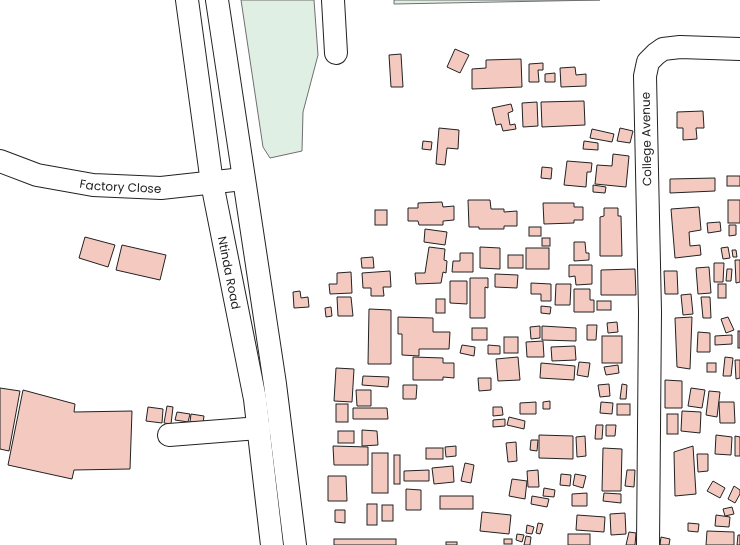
<svg xmlns="http://www.w3.org/2000/svg" width="740" height="545" viewBox="0 0 740 545" font-family="Poppins,sans-serif">
<style>
.green{fill:#e0efe3;stroke:#6f6f6f}
.building{fill:#f3c9c0;stroke:#222}
.lines{fill:none;stroke-linecap:round;stroke-linejoin:round}
.minor-casing{stroke:#222;stroke-width:24}
.major-casing{stroke:#222;stroke-width:24}
.minor{stroke:#fff;stroke-width:22}
.major{stroke:#fff;stroke-width:22}
.labels{text-anchor:middle;dominant-baseline:central;stroke-width:3;stroke-linejoin:round;paint-order:stroke}
.street-label{font-size:12px;fill:#222;stroke:#fff}
</style>
<rect width="100%" height="100%" fill="#fff"/>
<g class="green">
<path d="M241,0H314L318,55L303,112L302,151L270,158L263,147Z"/>
<path d="M394,0H600L394,4Z"/>
</g>
<g class="building">
<path d="M455,49L469,55L460,73L447,67Z"/>
<path d="M401,54L403,87H391L389,55Z"/>
<path d="M521,59L522,87L472,89V69L486,68V60Z"/>
<path d="M543,63V70H538L539,82H529V64Z"/>
<path d="M575,67L576,75L586,74V86L561,87L560,68Z"/>
<path d="M555,73V82H545V74Z"/>
<path d="M584,101L585,125L542,127L541,102Z"/>
<path d="M537,102L538,126L523,127L522,103Z"/>
<path d="M511,104L513,111L508,113L510,125L515,124L516,129L503,131L501,124L496,125L492,108Z"/>
<path d="M703,111L704,128H696L697,139L683,140V128H677V112Z"/>
<path d="M439,128L459,130L458,149L447,148L445,165L436,164Z"/>
<path d="M620,128L633,131L630,143L617,141Z"/>
<path d="M592,129L614,134L612,142L590,138Z"/>
<path d="M423,141L432,142L431,150L422,149Z"/>
<path d="M584,141L598,143V150L583,149Z"/>
<path d="M613,154L629,156L626,187L595,184L597,165L612,166Z"/>
<path d="M567,161L592,163L591,172H587L586,187L564,185Z"/>
<path d="M542,167L552,168L551,179L541,178Z"/>
<rect x="727" y="176" width="13" height="10"/>
<path d="M715,178V191L670,193V179Z"/>
<path d="M593,185L606,187L605,193L593,192Z"/>
<path d="M468,200H490L491,209H504V212L517,211V226H504V229H479V227H469Z"/>
<rect x="728" y="200" width="12" height="23"/>
<path d="M442,202L443,207L454,206V220L443,221V225H419L418,221H408V208H418V203Z"/>
<path d="M543,203H574V207H583V220H574V223L544,224Z"/>
<path d="M699,207L701,230L689,232L690,246L700,245L701,255L675,258L671,209Z"/>
<path d="M604,208H618V216H621L622,256H600V217L604,216Z"/>
<rect x="375" y="210" width="12" height="15"/>
<path d="M720,222L721,231L708,233L707,223Z"/>
<path d="M729,225H736V235L729,236Z"/>
<rect x="529" y="227" width="12" height="9"/>
<path d="M425,229L447,232L445,245L424,242Z"/>
<path d="M85,237L115,245L108,267L79,258Z"/>
<rect x="542" y="238" width="8" height="8"/>
<path d="M574,242H585L586,253H589V260L574,261Z"/>
<path d="M122,245L166,255L160,280L116,270Z"/>
<path d="M429,247L445,249L444,260L447,261L446,273L443,272L441,283L416,284L415,273H425Z"/>
<path d="M480,247L500,248V269L480,268Z"/>
<path d="M728,247L730,258L723,259L721,248Z"/>
<rect x="526" y="248" width="23" height="21"/>
<path d="M732,250H736L737,257H733Z"/>
<path d="M460,253H473V272H452L453,261H460Z"/>
<rect x="508" y="255" width="15" height="13"/>
<path d="M373,257L374,268H362L361,258Z"/>
<path d="M735,260H740V282L736,283Z"/>
<path d="M714,263H724L723,282H714Z"/>
<path d="M569,265H592V284L576,285L575,276L569,277Z"/>
<path d="M709,267L711,293L698,294L696,268Z"/>
<path d="M635,269L636,295H601V270Z"/>
<path d="M727,269H732L731,281H726Z"/>
<path d="M390,271L391,287H383L384,296H371V288H363L362,273Z"/>
<path d="M664,271H677L678,294H665Z"/>
<path d="M351,272L352,293L330,294L329,284H337V273Z"/>
<path d="M495,274L518,275L517,288L495,287Z"/>
<path d="M470,278H488V288L485,287V318H470Z"/>
<path d="M450,281H467V304L450,303Z"/>
<path d="M531,283L551,284V301H541V294H531Z"/>
<path d="M556,284H571L570,305H555Z"/>
<rect x="718" y="284" width="8" height="14"/>
<path d="M574,289H590V300H594V312H574Z"/>
<path d="M300,291L301,298L308,297L309,307L294,308L293,292Z"/>
<path d="M691,294L693,314L683,315L681,295Z"/>
<path d="M337,297H351L353,316H338Z"/>
<path d="M701,297H710L711,318H703Z"/>
<rect x="436" y="299" width="9" height="14"/>
<rect x="597" y="301" width="14" height="9"/>
<path d="M541,306L551,307L550,314L541,313Z"/>
<path d="M331,307L332,316L326,317L325,308Z"/>
<path d="M369,309L391,310V364H368Z"/>
<path d="M398,317L433,318V332H450L449,349H419V356L402,355V334H398Z"/>
<path d="M692,317L690,369L677,367L675,318Z"/>
<path d="M728,317L734,330L726,333L721,319Z"/>
<path d="M617,322L618,332L608,333L607,323Z"/>
<path d="M587,325H597L596,340H587Z"/>
<path d="M540,326V338L531,339L530,327Z"/>
<path d="M542,326L576,328V341L542,340Z"/>
<rect x="472" y="328" width="15" height="12"/>
<rect x="738" y="331" width="2" height="17"/>
<path d="M698,332L710,333V352H697Z"/>
<path d="M732,335V344L715,345V336Z"/>
<rect x="602" y="336" width="20" height="27"/>
<rect x="504" y="337" width="14" height="16"/>
<path d="M543,341L544,357H527L526,342Z"/>
<path d="M462,345L475,347L474,356L460,353Z"/>
<path d="M488,345L500,346V354H488Z"/>
<path d="M575,346L576,360L552,361L551,347Z"/>
<path d="M413,357L443,358V363H454V378L443,377V380H413Z"/>
<path d="M518,357L520,380L498,381L496,359Z"/>
<path d="M725,357L733,358L731,376H723Z"/>
<path d="M735,360H740V378L736,379Z"/>
<path d="M579,362L590,363L588,377L577,375Z"/>
<path d="M541,363L575,366L574,380L540,378Z"/>
<rect x="707" y="363" width="9" height="9"/>
<path d="M618,365L619,373L606,375L604,367Z"/>
<path d="M336,368L354,369L352,402L334,401Z"/>
<path d="M363,376L389,377L388,387L362,385Z"/>
<path d="M478,378H491V390L479,391Z"/>
<path d="M665,380L682,381V408H665Z"/>
<path d="M609,384L610,396L600,397L598,385Z"/>
<path d="M622,384L627,385L626,399H620Z"/>
<path d="M403,385H417L416,399H403Z"/>
<path d="M0,388L20,391L9,451L0,449Z"/>
<path d="M691,388L705,390L702,408L688,406Z"/>
<path d="M23,390L75,404L74,412L132,411L130,469L74,470L72,479L8,465Z"/>
<path d="M356,390H371V406H357Z"/>
<path d="M709,391L720,392L717,417L706,415Z"/>
<path d="M550,401V409H543V402Z"/>
<path d="M536,402V414H520V403Z"/>
<path d="M601,402L613,403L612,414L600,413Z"/>
<path d="M719,402H734L735,423H720Z"/>
<rect x="336" y="404" width="12" height="18"/>
<rect x="617" y="404" width="13" height="11"/>
<path d="M167,406L173,407L171,424L164,423Z"/>
<path d="M148,407L163,409L162,423L146,421Z"/>
<path d="M493,407H502L503,415L493,416Z"/>
<path d="M353,408H387L388,419H353Z"/>
<path d="M682,411L701,412L700,433L681,431Z"/>
<path d="M177,412L190,414L188,422L175,420Z"/>
<path d="M191,414L204,416L203,423L190,422Z"/>
<rect x="667" y="414" width="11" height="20"/>
<path d="M509,417L525,421L524,429L507,425Z"/>
<path d="M505,419V426L493,427V420Z"/>
<path d="M596,425H603L602,439H595Z"/>
<path d="M606,425H616L615,436H606Z"/>
<path d="M362,430L377,431L378,445L362,446Z"/>
<rect x="338" y="431" width="16" height="12"/>
<path d="M539,435L573,436V459L539,458Z"/>
<path d="M716,435L732,437L731,455L715,454Z"/>
<path d="M585,436L586,456L577,457L576,437Z"/>
<path d="M735,436L740,437V456H735Z"/>
<path d="M531,440H538L537,451L530,450Z"/>
<path d="M516,442L517,461L508,462L506,443Z"/>
<path d="M333,446L368,447V465H334Z"/>
<path d="M456,446V456L446,457L445,447Z"/>
<path d="M693,446L696,494L675,496L674,452Z"/>
<rect x="426" y="448" width="17" height="11"/>
<path d="M603,448L622,449L621,491H602Z"/>
<rect x="372" y="453" width="16" height="40"/>
<path d="M697,454H708V471L698,472Z"/>
<rect x="394" y="455" width="6" height="29"/>
<path d="M465,463L474,465L471,483L461,481Z"/>
<path d="M453,466L454,482L434,484L432,468Z"/>
<path d="M429,470V481H404V471Z"/>
<path d="M538,470L539,487H528L527,471Z"/>
<path d="M627,470H635L634,487L625,486Z"/>
<path d="M561,474L571,475L570,486L560,485Z"/>
<path d="M575,474L586,476L583,488L573,485Z"/>
<path d="M328,476H346L347,501H328Z"/>
<path d="M512,479L527,481L525,499L509,496Z"/>
<path d="M713,481L725,488L720,498L707,491Z"/>
<path d="M734,486L740,490V494L735,503L728,499Z"/>
<path d="M544,488L555,490L554,497L543,496Z"/>
<path d="M406,489L421,490V510H406Z"/>
<path d="M587,493V506H572V494Z"/>
<path d="M604,493L621,494V503L603,501Z"/>
<rect x="440" y="496" width="33" height="13"/>
<path d="M532,496L549,499L547,507L531,504Z"/>
<rect x="367" y="504" width="10" height="21"/>
<rect x="382" y="505" width="11" height="16"/>
<path d="M732,507L734,514L725,516L723,509Z"/>
<path d="M335,510H345V523L335,522Z"/>
<path d="M482,512L511,515L509,534L480,531Z"/>
<path d="M625,513L626,534L611,535L610,514Z"/>
<path d="M577,515L605,517L604,532L576,530Z"/>
<path d="M716,515L730,517L729,527L715,526Z"/>
<path d="M538,523L543,524L540,534L536,533Z"/>
<path d="M688,523L699,524L698,532L688,531Z"/>
<path d="M527,525L534,527L532,534L526,533Z"/>
<path d="M707,531L734,532V545H706Z"/>
<path d="M629,532L636,533L635,545H626Z"/>
<path d="M517,534L524,535L522,542L516,540Z"/>
<rect x="568" y="534" width="22" height="11"/>
<path d="M738,535H740V545H737Z"/>
<path d="M526,536L531,537L530,545H524Z"/>
<path d="M661,537L670,539L669,545H660Z"/>
<rect x="334" y="539" width="62" height="6"/>
<rect x="504" y="539" width="8" height="5"/>
<rect x="446" y="542" width="11" height="3"/>
</g>
<g class="lines">
<defs>
<g id="minor">
<path d="M333,0L336,53"/>
<path id="s1" d="M0,161L37,175L93,185L161,188L243,179"/>
<path d="M169,435L259,428"/>
<path d="M648,545L650,312L645,76L648,62L656,54L663,49L680,47L740,49"/>
</g>
<g id="major">
<path id="s2" d="M187,0L212,183L255,399L272,545"/>
<path d="M217,0L275,384L295,545"/>
</g>
</defs>
<use href="#minor" class="minor-casing"/>
<use href="#major" class="major-casing"/>
<use href="#minor" class="minor"/>
<use href="#major" class="major"/>
</g>
<g class="labels">
<g class="street-label">
<text transform="translate(646 139) rotate(-91)">College Avenue</text>
<text stroke="none"><textPath href="#s1" startOffset="124">Factory Close</textPath></text>
<text stroke="none"><textPath href="#s2" startOffset="276">Ntinda Road</textPath></text>
</g>
</g>
</svg>
